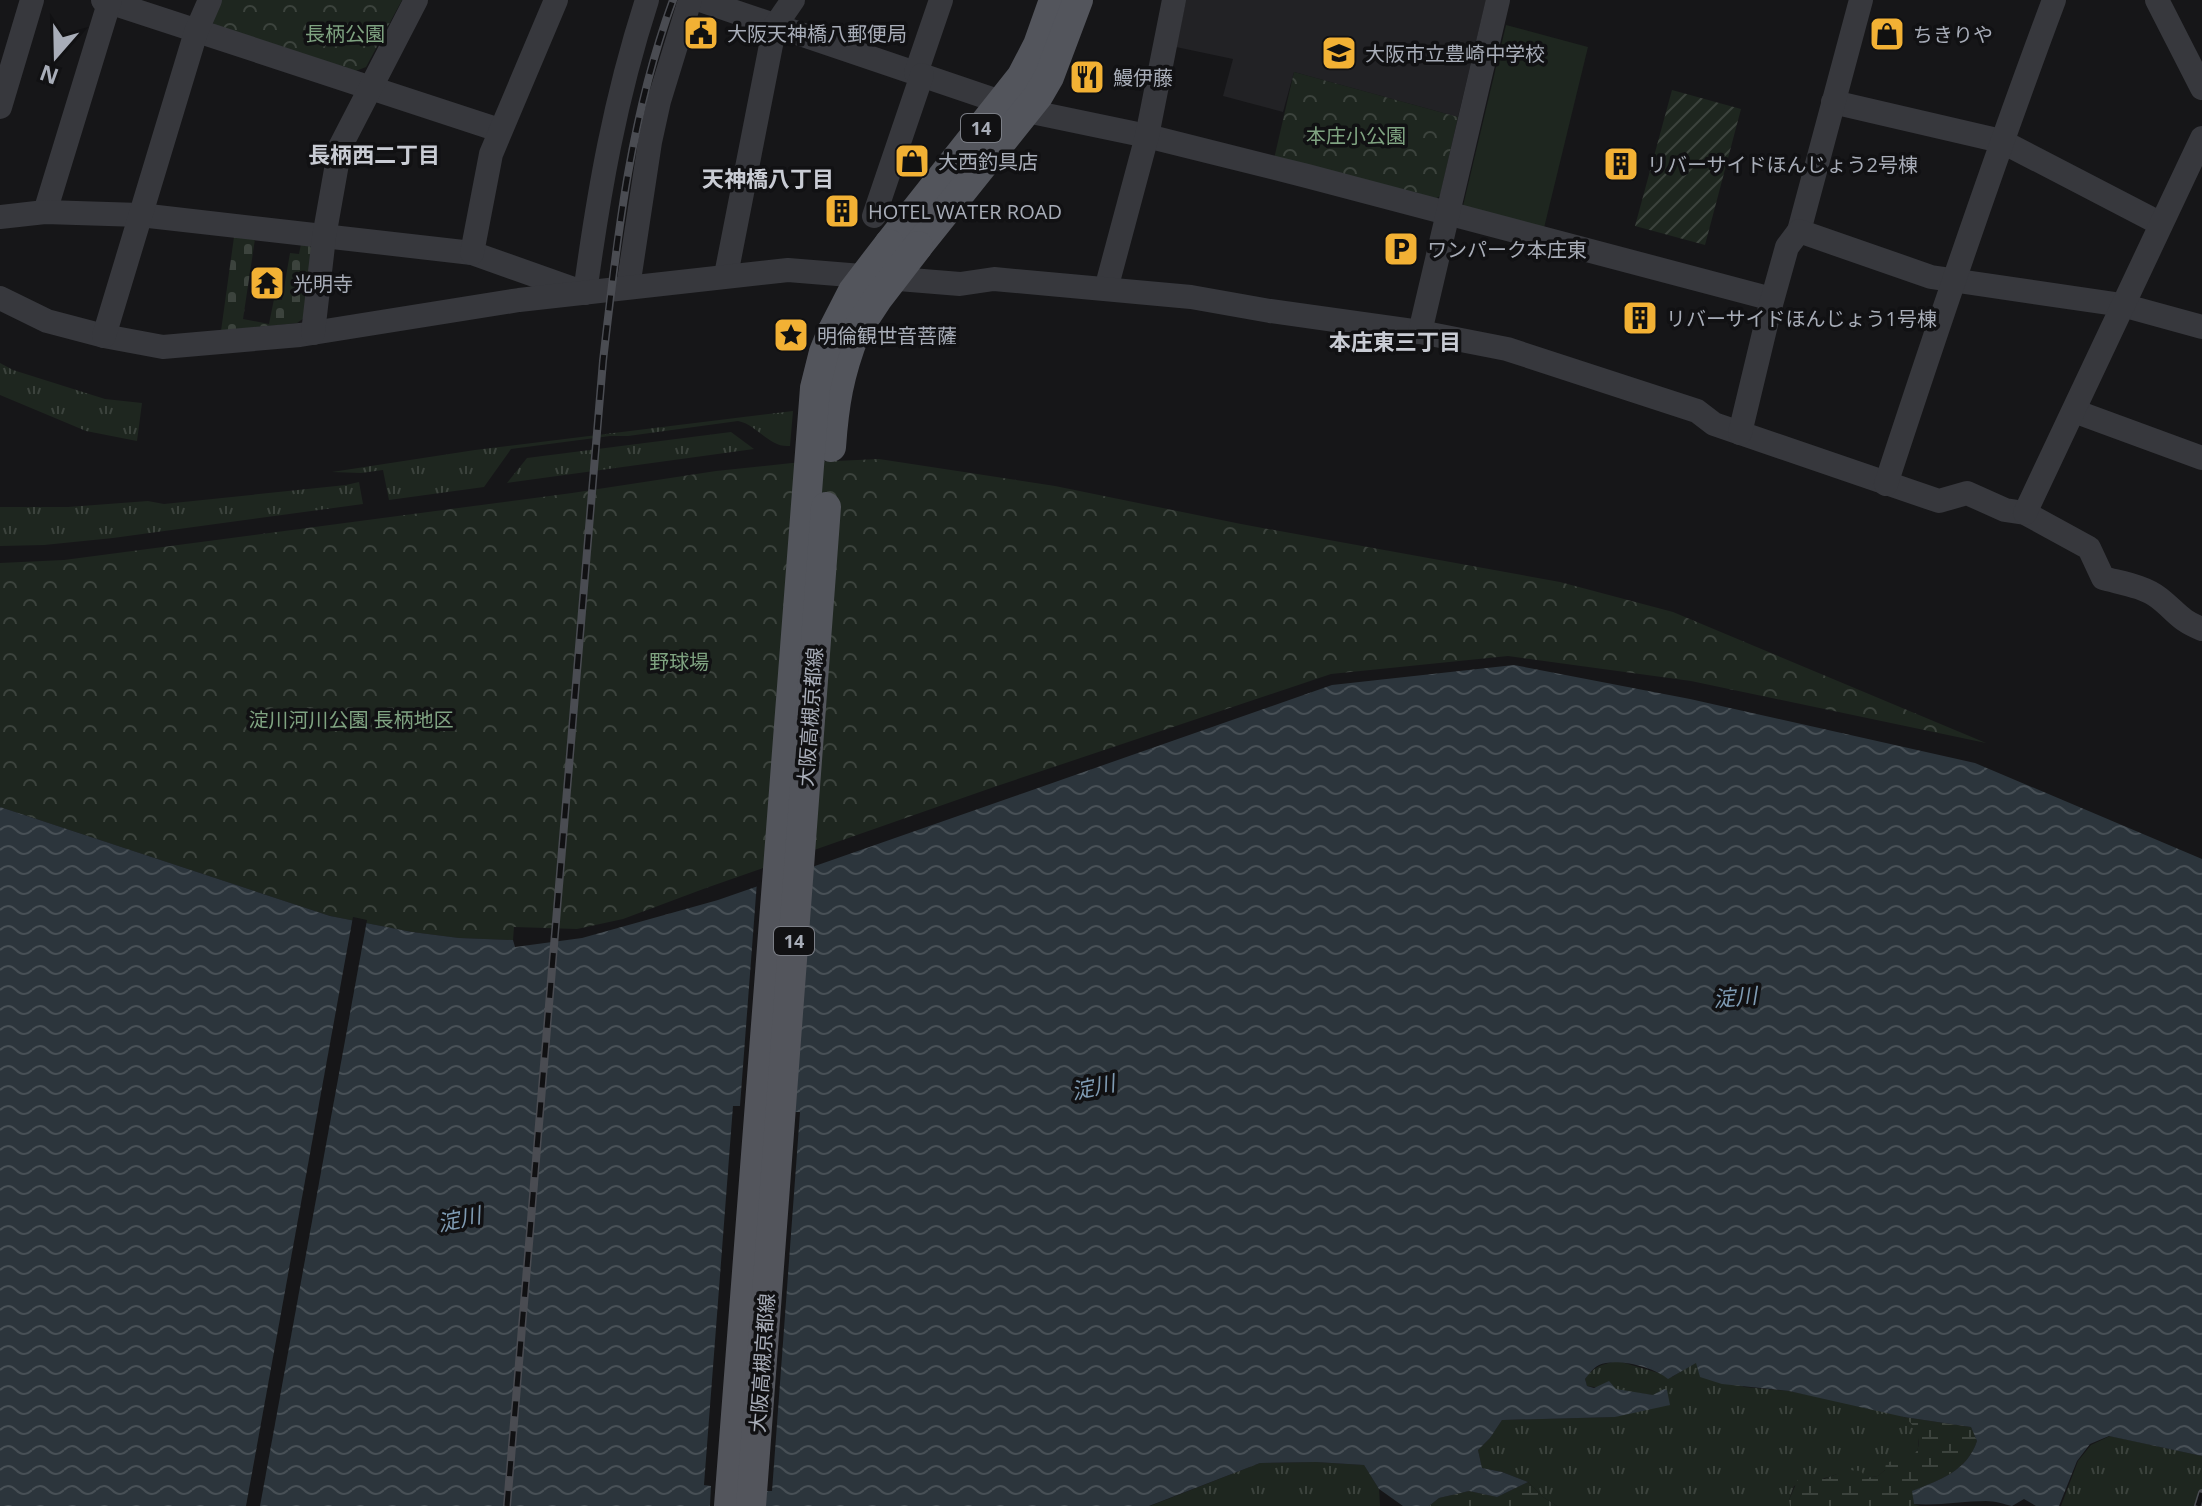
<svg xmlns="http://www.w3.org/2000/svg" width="2202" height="1506" viewBox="0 0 2202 1506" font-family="'Open Sans','Noto Sans JP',sans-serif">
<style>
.built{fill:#222225}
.grass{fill:url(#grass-tufts)}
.wetland{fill:url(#wetland-marsh)}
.cemetery{fill:url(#cemetery-stones)}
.park{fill:url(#park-crowns)}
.garden{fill:url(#garden-furrows)}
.pitch{fill:#1e261f}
.water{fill:url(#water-waves)}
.pier{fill:#161618}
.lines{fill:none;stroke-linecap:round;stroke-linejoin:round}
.minor{stroke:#37383d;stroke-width:24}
.major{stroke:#53555c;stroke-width:30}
.rail-casing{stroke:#4a4c52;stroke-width:8}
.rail{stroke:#111113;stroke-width:5;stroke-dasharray:15;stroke-linecap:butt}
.major-bridge{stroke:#53555c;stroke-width:30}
.labels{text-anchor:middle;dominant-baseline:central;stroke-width:7;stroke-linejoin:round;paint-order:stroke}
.shield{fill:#111113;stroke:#7b7e86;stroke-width:2}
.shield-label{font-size:18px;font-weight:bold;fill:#a8adb8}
.park-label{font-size:20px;fill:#7fa381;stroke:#111113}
.poi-label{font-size:20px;fill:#a8adb8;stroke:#111113;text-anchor:start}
.street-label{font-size:20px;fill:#a8adb8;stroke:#111113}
.neighbourhood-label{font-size:22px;font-weight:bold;fill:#c9ccd4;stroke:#111113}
.water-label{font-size:22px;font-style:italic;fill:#7f9bb3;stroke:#111113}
</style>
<defs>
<pattern id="grass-tufts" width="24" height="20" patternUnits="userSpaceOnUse" patternTransform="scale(2)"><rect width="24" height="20" fill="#1e261f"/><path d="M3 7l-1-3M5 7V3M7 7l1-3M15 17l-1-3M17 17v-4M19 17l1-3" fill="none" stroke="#3c433d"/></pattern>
<pattern id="wetland-marsh" width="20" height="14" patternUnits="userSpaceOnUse" patternTransform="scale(2)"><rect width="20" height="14" fill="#1e261f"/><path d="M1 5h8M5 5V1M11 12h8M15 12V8" fill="none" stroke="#3c433d"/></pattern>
<pattern id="cemetery-stones" width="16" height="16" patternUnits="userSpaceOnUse" patternTransform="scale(2)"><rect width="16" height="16" fill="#1e261f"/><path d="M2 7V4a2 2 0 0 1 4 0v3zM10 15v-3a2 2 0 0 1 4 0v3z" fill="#3c433d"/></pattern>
<pattern id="park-crowns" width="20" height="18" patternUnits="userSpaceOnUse" patternTransform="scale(2)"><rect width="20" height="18" fill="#1e261f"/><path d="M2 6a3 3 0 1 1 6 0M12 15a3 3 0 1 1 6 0" fill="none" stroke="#3c433d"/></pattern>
<pattern id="garden-furrows" width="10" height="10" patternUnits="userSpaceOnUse" patternTransform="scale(2)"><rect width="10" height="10" fill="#1e261f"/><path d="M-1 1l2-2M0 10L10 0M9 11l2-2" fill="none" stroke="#3c433d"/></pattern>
<pattern id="water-waves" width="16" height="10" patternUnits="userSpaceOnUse" patternTransform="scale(2)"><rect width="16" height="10" fill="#2c353c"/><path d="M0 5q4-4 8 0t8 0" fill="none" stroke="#485056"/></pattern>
</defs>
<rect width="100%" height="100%" fill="#161618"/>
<path class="built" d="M1186,0H1486L1458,117L1294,72L1283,112L1223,96L1233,59L1176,47Z"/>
<g class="grass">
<path d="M0,363L13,370L105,399L142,403L137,441L86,431L0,395Z"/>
<path d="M793,411L790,446C769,448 758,425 738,421L628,436H610L511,449L484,487L389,500L383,470L361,473L332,472L475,450Z"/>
<path d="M731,432L754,449L507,483L527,458Z"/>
<path d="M359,482L363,504L113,538L44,545L0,546V507H68L148,501L164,504L346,485Z"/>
<path d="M1618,1361L1672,1377L1696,1362L1744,1387L1789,1391L1886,1411L1904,1417L1915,1425L1919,1437L1918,1448L1914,1457L1904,1465L1885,1470L1878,1476L1866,1478L1837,1470V1474C1823,1480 1809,1480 1794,1486L1789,1500L1790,1506H1557L1543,1497L1528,1482L1502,1472L1482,1468L1478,1450L1490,1438L1502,1420L1615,1417L1653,1395L1587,1386L1585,1379C1594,1366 1603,1364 1618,1361Z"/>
<path d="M2110,1436L2202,1456V1506H2061L2078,1461L2091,1445Z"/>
<path d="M1316,1462L1364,1465L1379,1489L1380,1506H1150L1260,1463Z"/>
</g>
<g class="wetland">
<path d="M1904,1417L1971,1427L1977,1441C1967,1471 1940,1480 1913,1491L1914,1504L1920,1506H1790L1789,1500L1800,1475L1808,1480L1819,1474L1824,1479L1837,1474V1469L1861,1471L1866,1478L1878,1476L1885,1470L1886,1463L1902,1458L1904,1464C1925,1450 1923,1432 1904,1417Z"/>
<path d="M1528,1482L1543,1497L1557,1506H1429L1439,1498L1469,1491L1497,1497Z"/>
</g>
<path class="cemetery" d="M234,237L255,239L243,319L269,324L274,299L282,300L290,253L299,254L301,244L309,245L315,253L304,318L297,323L221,331Z"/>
<g class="park">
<path d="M219,0H402L366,67L353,72L215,27L211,17Z"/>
<path d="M1294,72L1458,117L1440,196L1432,201L1274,159Z"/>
<path d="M879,459L1055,486L1241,524L1560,582L1673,612L1986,743L1691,681L1508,656L1331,674L994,787L706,888L623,919L577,929L514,927L513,940L459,938L412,932L330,916L0,807V563L64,560L572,493L716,471L792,463Z"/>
</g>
<path class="garden" d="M1672,90L1741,109L1705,245L1635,226Z"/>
<path class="pitch" d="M1506,25L1588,47L1544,228L1463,206Z"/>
<path class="water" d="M1514,665L1690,699L1975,763L2202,859V1456L2109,1436L2090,1444L2077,1461L2059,1506H2036L2024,1499L2012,1506C2004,1504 1995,1501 1986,1501C1962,1501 1938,1506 1914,1504L1912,1491C1940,1480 1967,1471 1977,1441L1971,1427L1904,1417L1789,1391L1722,1384L1700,1377L1696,1363L1668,1379C1655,1367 1615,1357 1599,1365C1593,1368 1589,1374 1585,1379L1587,1386L1594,1388L1609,1381L1616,1389L1653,1395L1664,1389L1667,1390L1670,1405L1615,1417L1502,1420L1490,1438L1478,1450L1482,1468L1502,1472L1528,1482L1497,1497L1469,1491L1439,1498L1429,1506H1403L1379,1489L1364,1465L1316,1462L1260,1463L1149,1506H0V807L330,916L412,932L459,938L513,940L515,947L582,938L718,900L1332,685Z"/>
<g class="pier">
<path d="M809,864L791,1112H800L772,1491H762V1506H710L711,1486L704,1485L733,1106H740L757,882Z"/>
<path d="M353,917L367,920L260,1506H246Z"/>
</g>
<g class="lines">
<g class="minor">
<path d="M103,0L499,130"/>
<path d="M700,0L1027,111L1147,136L1307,176L1772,299"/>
<path d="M2157,0L2202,88"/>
<path d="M916,73L941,0"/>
<path d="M1833,102L2001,141L2161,224"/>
<path d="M0,107L32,0"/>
<path d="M45,212L110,0"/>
<path d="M874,216L922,75"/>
<path d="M0,217L45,212L140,215L472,253L585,293C599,190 615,99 647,0"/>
<path d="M1799,231L1861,0"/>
<path d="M472,253L491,154L556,0"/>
<path d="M726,275L771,45L775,26L793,0"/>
<path d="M628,287L650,142L659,101L690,0"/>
<path d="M1106,289L1147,136L1174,0"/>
<path d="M0,298L47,321L104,336L163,347L300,335L519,300L788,270L960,284L994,279L1191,297L1270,311L1420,332L1507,349L1697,411L1714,424L1939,501L1967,493L2005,510L2025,513L2089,548L2103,578C2121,583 2144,586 2159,598C2177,612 2179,620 2202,629"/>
<path d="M1420,332L1498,0"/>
<path d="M313,333L324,237L340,147L416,0"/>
<path d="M104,336L196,32L210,0"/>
<path d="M2074,411L2202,458"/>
<path d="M1740,433L1770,308L1787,247L1799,231L1931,277L2122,305L2202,327"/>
<path d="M1886,484C1939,322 1994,160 2054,0"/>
<path d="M2025,513L2202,138"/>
</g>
<g class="major">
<path d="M889,244L1022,76L1038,45L1054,0"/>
<path d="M918,246L1038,96L1049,77L1078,0"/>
<path d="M831,447C834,404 839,374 855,333"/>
<path d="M729,1506L815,388L824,352L832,332"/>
<path d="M751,1506L826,507"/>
</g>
<defs>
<g id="rail">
<path d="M507,1506L603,361C617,239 630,117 673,0"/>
<path d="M2198,1506L2202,1493"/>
</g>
</defs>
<use href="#rail" class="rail-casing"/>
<use href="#rail" class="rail"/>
<g class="major-bridge">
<path d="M832,332L853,291L889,244"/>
<path d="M855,333L878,298L918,246"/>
</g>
</g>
<defs>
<symbol id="civic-square" viewBox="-11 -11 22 22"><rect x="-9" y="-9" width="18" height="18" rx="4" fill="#f2b134" stroke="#111113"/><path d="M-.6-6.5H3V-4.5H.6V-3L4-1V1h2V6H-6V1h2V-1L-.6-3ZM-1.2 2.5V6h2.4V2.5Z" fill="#111"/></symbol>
<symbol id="shop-square" viewBox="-11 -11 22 22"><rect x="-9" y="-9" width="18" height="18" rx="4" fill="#f2b134" stroke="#111113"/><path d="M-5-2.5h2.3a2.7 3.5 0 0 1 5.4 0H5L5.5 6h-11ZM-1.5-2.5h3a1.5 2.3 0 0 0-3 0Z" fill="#111"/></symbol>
<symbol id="school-square" viewBox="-11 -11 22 22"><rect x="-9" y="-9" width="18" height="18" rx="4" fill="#f2b134" stroke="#111113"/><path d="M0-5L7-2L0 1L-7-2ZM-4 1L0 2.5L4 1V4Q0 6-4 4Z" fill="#111"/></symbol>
<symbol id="restaurant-square" viewBox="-11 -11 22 22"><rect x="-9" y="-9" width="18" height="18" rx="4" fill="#f2b134" stroke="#111113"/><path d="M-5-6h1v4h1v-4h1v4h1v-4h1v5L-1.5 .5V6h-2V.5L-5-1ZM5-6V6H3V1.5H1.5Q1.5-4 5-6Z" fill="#111"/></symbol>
<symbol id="building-square" viewBox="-11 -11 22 22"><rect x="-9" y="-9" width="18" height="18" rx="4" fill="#f2b134" stroke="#111113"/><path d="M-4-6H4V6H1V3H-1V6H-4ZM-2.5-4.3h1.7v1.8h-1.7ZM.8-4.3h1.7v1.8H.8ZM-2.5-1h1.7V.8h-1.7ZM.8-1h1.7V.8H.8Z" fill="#111"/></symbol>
<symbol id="parking-square" viewBox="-11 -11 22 22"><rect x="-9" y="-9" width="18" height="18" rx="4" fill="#f2b134" stroke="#111113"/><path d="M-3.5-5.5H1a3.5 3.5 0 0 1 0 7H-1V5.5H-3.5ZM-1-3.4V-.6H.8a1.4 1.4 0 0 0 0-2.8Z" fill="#111"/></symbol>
<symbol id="temple-square" viewBox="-11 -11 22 22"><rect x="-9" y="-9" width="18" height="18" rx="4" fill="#f2b134" stroke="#111113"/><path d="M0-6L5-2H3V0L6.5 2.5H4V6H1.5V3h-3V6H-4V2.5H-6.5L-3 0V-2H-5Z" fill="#111"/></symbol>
<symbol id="sight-square" viewBox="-11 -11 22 22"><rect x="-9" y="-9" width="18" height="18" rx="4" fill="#f2b134" stroke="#111113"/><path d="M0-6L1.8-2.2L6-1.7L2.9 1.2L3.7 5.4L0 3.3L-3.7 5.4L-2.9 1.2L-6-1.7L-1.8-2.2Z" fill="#111"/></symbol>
</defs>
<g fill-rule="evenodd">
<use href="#civic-square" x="681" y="13" width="40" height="40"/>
<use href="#shop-square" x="1867" y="14" width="40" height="40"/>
<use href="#school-square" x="1319" y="33" width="40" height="40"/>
<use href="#restaurant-square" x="1067" y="57" width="40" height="40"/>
<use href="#shop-square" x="892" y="141" width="40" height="40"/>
<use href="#building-square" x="1601" y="144" width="40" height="40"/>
<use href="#building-square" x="822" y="191" width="40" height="40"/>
<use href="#parking-square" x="1381" y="229" width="40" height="40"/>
<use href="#temple-square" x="247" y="263" width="40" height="40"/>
<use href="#building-square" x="1620" y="298" width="40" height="40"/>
<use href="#sight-square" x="771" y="315" width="40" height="40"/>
</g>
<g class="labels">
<g class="shield">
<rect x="961" y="114" width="40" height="28" rx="6"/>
<rect x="774" y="927" width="40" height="28" rx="6"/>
</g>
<g class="shield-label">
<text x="981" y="128">14</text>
<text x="794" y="941">14</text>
</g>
<g class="park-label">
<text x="345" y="33">長柄公園</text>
<text x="1356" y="135">本庄小公園</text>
<text x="679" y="661">野球場</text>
<text x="351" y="719">淀川河川公園 長柄地区</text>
</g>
<g class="poi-label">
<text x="727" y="33">大阪天神橋八郵便局</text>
<text x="1913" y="34">ちきりや</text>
<text x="1365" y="53">大阪市立豊崎中学校</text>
<text x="1113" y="77">鰻伊藤</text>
<text x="938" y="161">大西釣具店</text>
<text x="1647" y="164">リバーサイドほんじょう2号棟</text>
<text x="868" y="211">HOTEL WATER ROAD</text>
<text x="1427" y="249">ワンパーク本庄東</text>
<text x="293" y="283">光明寺</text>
<text x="1666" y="318">リバーサイドほんじょう1号棟</text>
<text x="817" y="335">明倫観世音菩薩</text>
</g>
<g class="street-label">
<text transform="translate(810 717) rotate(-86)">大阪高槻京都線</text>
<text transform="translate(762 1363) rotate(-86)">大阪高槻京都線</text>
</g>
<g class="neighbourhood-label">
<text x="374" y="154">長柄西二丁目</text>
<text x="768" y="178">天神橋八丁目</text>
<text x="1395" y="341">本庄東三丁目</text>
</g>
<g class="water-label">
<text transform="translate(1735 996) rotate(-5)">淀川</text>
<text transform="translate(1093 1086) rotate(-12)">淀川</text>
<text transform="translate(459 1218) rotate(-12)">淀川</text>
</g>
</g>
<g transform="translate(56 56) rotate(200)" stroke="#111113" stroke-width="6" paint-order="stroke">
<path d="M0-6L14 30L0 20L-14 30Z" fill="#a8adb8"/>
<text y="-12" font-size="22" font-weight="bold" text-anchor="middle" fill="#a8adb8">N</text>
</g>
</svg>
